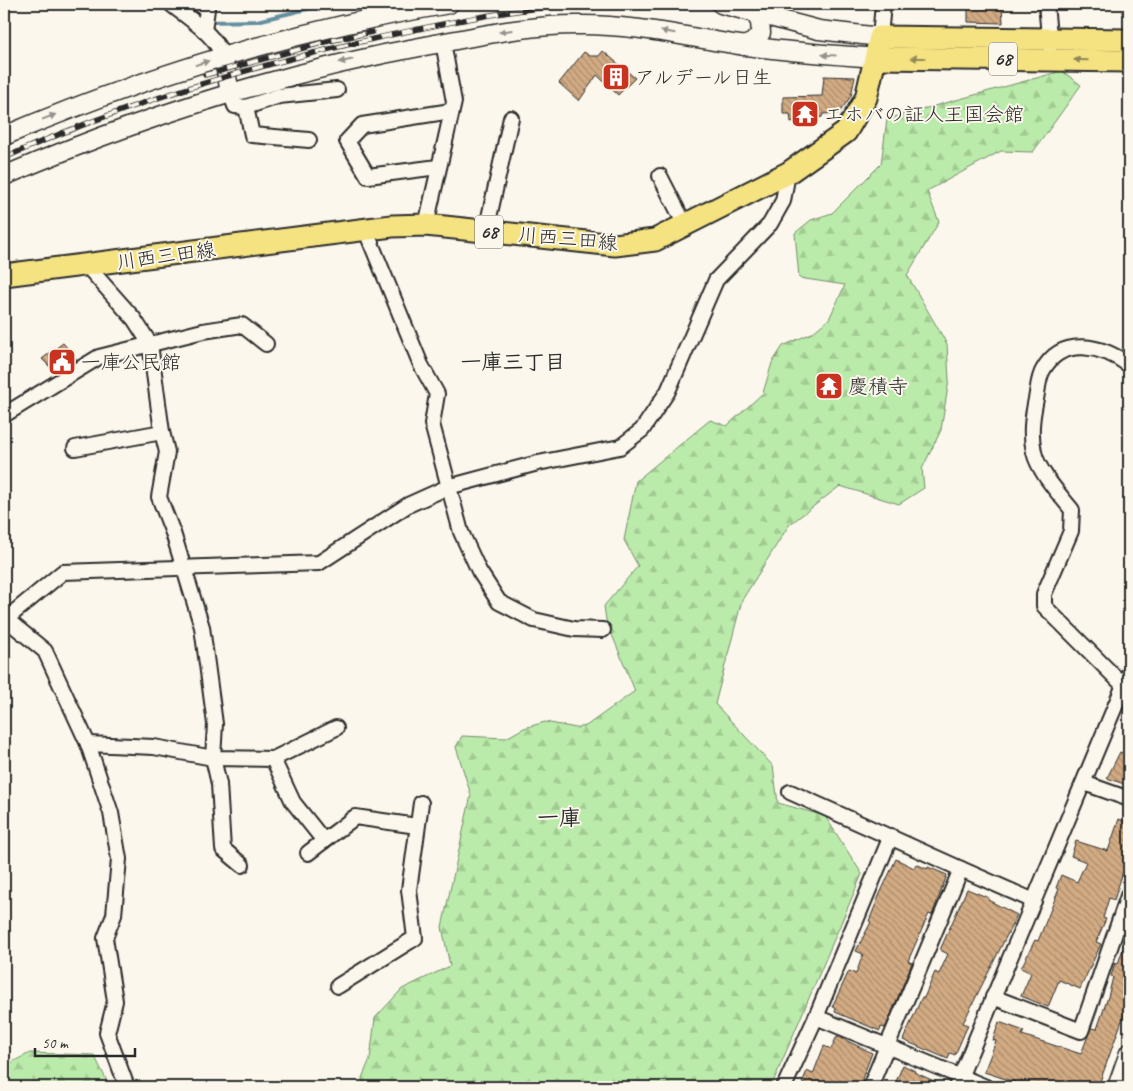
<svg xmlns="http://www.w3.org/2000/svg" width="1133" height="1091" viewBox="0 0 1133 1091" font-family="Caveat,'Klee One',sans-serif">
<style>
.forest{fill:url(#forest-firs);stroke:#738b6a}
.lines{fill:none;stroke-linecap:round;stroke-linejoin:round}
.stream{stroke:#658e9f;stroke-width:4}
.building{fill:url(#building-back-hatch);stroke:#2b2b2b}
.minor-casing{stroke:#2b2b2b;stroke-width:18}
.tertiary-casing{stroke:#2b2b2b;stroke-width:21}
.primary-casing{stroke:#2b2b2b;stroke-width:25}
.minor{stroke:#fbf7ec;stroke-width:14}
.tertiary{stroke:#fbf7ec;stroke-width:18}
.primary{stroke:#f5e382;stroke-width:21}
.rail-casing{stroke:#2b2b2b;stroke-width:5.5}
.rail{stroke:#fbf7ec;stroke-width:4;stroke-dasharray:11;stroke-linecap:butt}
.oneway{fill:#93918c}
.oneway2{fill:#908756}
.labels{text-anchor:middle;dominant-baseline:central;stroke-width:4;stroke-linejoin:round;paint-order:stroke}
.shield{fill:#fbf7ec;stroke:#696865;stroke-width:1}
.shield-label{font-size:19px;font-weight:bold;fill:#2b2b2b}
.poi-label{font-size:20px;fill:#2b2b2b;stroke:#fbf7ec;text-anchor:start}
.street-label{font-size:20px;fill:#2b2b2b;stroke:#fbf7ec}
.neighbourhood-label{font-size:21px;font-weight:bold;fill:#2b2b2b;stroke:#fbf7ec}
.quarter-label{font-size:22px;font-weight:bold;fill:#2b2b2b;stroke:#fbf7ec}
</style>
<defs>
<pattern id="forest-firs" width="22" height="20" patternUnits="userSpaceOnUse" patternTransform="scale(1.25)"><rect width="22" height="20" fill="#bbebaa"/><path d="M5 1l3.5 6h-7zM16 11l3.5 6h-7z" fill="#a1ca92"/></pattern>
<pattern id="building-back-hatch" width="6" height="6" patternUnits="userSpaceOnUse" patternTransform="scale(1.25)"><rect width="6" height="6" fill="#d2ab83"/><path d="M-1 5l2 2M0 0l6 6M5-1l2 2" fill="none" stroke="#ab8b6b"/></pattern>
</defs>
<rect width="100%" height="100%" fill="#fbf7ec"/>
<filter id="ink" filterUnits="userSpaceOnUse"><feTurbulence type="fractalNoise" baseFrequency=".02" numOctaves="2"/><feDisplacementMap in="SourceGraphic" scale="10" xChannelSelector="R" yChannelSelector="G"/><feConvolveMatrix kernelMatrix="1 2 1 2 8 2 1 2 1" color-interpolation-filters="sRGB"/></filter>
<g filter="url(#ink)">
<g class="forest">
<path d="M1062,71L1081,85L1033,152L1001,151L927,191L939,222L907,275L947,344L949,380L941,430L922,469L924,488L899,504L840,486L789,525L742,600L715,704L773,766L778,803L825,816L862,874L771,1087H363L362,1078L370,1059L375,1018L402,989L450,966L442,927L471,795L456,747L462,736L506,738L524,728L545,722L576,728L586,726L635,691L606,620L604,606L638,566L624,540L636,481L710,420L727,426L763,393L772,363L783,346L812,333L829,319L845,285L799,278L795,233L811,220L832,213L881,164L887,119Z"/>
<path d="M30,1053L94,1055L110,1087H4V1066Z"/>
</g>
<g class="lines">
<g class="stream">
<path d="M184,4L195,15"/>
<path d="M207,22L257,21L328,4"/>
</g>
</g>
<g class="building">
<path d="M968,4H1002L1003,23L968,22Z"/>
<path d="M603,51L635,78L618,95L597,75L579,101L559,83L584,52L590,56H599Z"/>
<path d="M824,76L855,77L851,96L839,113L823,114L822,117L795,125L794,121L791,122L790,114H783V97L822,96Z"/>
<path d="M63,343L77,360L56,373L42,359Z"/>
<path d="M1120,752L1129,755V779L1127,785L1107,778Z"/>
<path d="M1119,819L1129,823V871L1124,869L1114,900L1109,898L1103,918L1106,919L1096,942L1101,944L1080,989L1059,980L1048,1007L1021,996L1031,973L1021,968L1035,940L1038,941L1059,889L1056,888L1061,875L1077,882L1086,862L1071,856L1076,841L1108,851Z"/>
<path d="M896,859L914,868L916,864L927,869L928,867L947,875L932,915L929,914L926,920L908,961L912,963L887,1024L885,1028L881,1027L880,1031L835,1012L836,1008L832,1007L849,971L856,974L863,954L856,951L871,922L869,921L879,896Z"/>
<path d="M967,889L989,898L988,900L1017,915L963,1023L968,1025L955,1055L950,1053L948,1059L903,1040L922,997L924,998L935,972L939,974L948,954L940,950Z"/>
<path d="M1127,936L1129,937V1001L1098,1087H1030L984,1072L996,1041L993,1040L999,1022L1024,1031L1022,1035L1081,1054L1091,1028L1097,1029L1108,997L1113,977L1111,976L1115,963L1118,964Z"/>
<path d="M837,1036L872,1053L859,1087H810L802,1083L807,1071L813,1074L824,1046L831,1049Z"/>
<path d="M903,1065L915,1071L914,1072L947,1087H903L895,1084Z"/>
</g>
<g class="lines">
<defs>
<g id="minor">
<path d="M171,4C189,19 215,34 223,57"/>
<path d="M199,4L207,9L204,31"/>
<path d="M1046,4L1050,46"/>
<path d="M880,37L883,4"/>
<path d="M230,92L235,106L246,107L279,96L337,90"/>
<path d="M246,107L252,135L309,140"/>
<path d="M438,167L368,176L347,141L362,125L451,111"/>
<path d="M660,176L685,225"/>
<path d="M426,225L454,102L443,42"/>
<path d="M366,231L421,365L437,394L432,424L461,532L479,571L499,602L534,620L574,629L603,630"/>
<path d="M486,231L511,118"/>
<path d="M88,267L134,319L150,344L162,432L167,452L159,497L173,533L202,627L215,724L213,758L219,784L223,849L242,865"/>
<path d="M4,415L99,357L203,331L242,325L266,344"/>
<path d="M75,448L162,432"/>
<path d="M4,618L6,619L63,572L319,563L408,505L448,487L538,463L620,447L642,430L668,391L716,280L770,224L783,201L788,173"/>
<path d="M6,619L45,651L88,744L154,747L213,758L273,759L336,728"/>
<path d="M1124,686L1044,606V594L1071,531L1072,510C1060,495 1038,471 1034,452C1030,434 1032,418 1036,399C1038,390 1038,378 1043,370C1062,335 1103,346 1129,365"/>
<path d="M88,744L111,813L119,859L114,915L105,938L115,1001L107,1033L127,1087"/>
<path d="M273,759L293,802L324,841"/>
<path d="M1084,783L1129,799"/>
<path d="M790,792L961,869L870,1087"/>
<path d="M308,853L355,817L417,826"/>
<path d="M961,869L1034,901"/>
<path d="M338,986L415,938L409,890L421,803"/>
<path d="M993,997L1081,1031L1129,893"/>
<path d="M816,1017L891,836"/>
<path d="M784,1087L816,1017L986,1087"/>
<path d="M956,1087L1129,673"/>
</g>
<g id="tertiary">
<path d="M721,4L819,30L880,37"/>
<path d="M744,46L753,42L761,33L760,22L756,15"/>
<path d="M223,57L230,92"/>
<path d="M4,136C146,76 297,29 449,4"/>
<path d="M4,176C141,117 282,72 430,45C478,36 527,25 577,25C635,24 690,38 747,46C790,52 834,55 877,58"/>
<path d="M1117,1087L1129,1053"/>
</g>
<g id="primary">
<path d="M877,58L1129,61"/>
<path d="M4,275L392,226L426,225L615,245L655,240L788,173L846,132L866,98L880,37L1129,40"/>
</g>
</defs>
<use href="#minor" class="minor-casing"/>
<use href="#tertiary" class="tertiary-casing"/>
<use href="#primary" class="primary-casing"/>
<use href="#minor" class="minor"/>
<use href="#tertiary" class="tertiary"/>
<use href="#primary" class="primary"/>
<defs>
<g id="rail">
<path d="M205,75L329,41L372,32"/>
<path d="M4,158C119,106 240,69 364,41C435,25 508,9 580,4"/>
</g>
</defs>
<use href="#rail" class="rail-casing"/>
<use href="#rail" class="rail"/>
</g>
<defs><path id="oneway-solid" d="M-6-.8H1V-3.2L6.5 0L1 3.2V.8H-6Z" transform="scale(1.25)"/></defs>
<g class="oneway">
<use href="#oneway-solid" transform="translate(506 31) rotate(171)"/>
<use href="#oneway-solid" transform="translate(668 32) rotate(-171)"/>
<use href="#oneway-solid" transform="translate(829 55) rotate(-176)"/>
<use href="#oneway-solid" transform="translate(346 61) rotate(167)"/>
<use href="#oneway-solid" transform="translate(202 63) rotate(-17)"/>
<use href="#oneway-solid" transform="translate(49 117) rotate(-21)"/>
</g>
<g class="oneway2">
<use href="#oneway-solid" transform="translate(918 58) rotate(-180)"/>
<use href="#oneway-solid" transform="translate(1081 60) rotate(-179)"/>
</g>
</g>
<defs>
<symbol id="building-square" viewBox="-11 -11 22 22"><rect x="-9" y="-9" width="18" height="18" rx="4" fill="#c8321e" stroke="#fbf7ec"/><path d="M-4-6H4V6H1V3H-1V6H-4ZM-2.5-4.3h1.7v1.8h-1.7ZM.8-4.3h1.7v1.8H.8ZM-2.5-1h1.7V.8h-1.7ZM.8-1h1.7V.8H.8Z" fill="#fff"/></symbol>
<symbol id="temple-square" viewBox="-11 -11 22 22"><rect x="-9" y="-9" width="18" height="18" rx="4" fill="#c8321e" stroke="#fbf7ec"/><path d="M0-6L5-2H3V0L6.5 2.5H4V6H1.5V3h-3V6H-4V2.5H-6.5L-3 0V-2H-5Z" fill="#fff"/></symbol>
<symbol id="civic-square" viewBox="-11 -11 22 22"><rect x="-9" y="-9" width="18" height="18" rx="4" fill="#c8321e" stroke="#fbf7ec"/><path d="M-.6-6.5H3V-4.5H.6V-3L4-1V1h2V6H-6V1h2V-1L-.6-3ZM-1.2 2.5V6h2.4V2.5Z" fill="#fff"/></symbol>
</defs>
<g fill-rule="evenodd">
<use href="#building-square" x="600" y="61" width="32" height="32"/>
<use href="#temple-square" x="789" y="98" width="32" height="32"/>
<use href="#civic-square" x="46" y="346" width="32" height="32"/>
<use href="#temple-square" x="813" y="370" width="32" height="32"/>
</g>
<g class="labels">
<g class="shield">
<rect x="989" y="42.5" width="28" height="33" rx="4"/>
<rect x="475" y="215.5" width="28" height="33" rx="4"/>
</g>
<g class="shield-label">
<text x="1003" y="59">68</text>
<text x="489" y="232">68</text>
</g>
<g class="poi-label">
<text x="635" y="77">アルデール日生</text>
<text x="824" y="114">エホバの証人王国会館</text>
<text x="81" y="362">一庫公民館</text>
<text x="848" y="386">慶積寺</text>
</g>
<g class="street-label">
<text transform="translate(568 239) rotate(5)">川西三田線</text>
<text transform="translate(166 256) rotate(-8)">川西三田線</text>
</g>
<g class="neighbourhood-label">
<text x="513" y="362">一庫三丁目</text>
</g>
<g class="quarter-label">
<text x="559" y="818">一庫</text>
</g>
</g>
<rect width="1133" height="1091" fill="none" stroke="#fbf7ec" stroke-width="20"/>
<rect x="10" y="10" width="1113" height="1071" fill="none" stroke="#2b2b2b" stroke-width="2" filter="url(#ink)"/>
<path d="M35 1048v8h100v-8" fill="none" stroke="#2b2b2b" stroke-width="2.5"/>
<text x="42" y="1048" font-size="15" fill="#2b2b2b" stroke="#fbf7ec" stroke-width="4" paint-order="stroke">50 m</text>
</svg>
